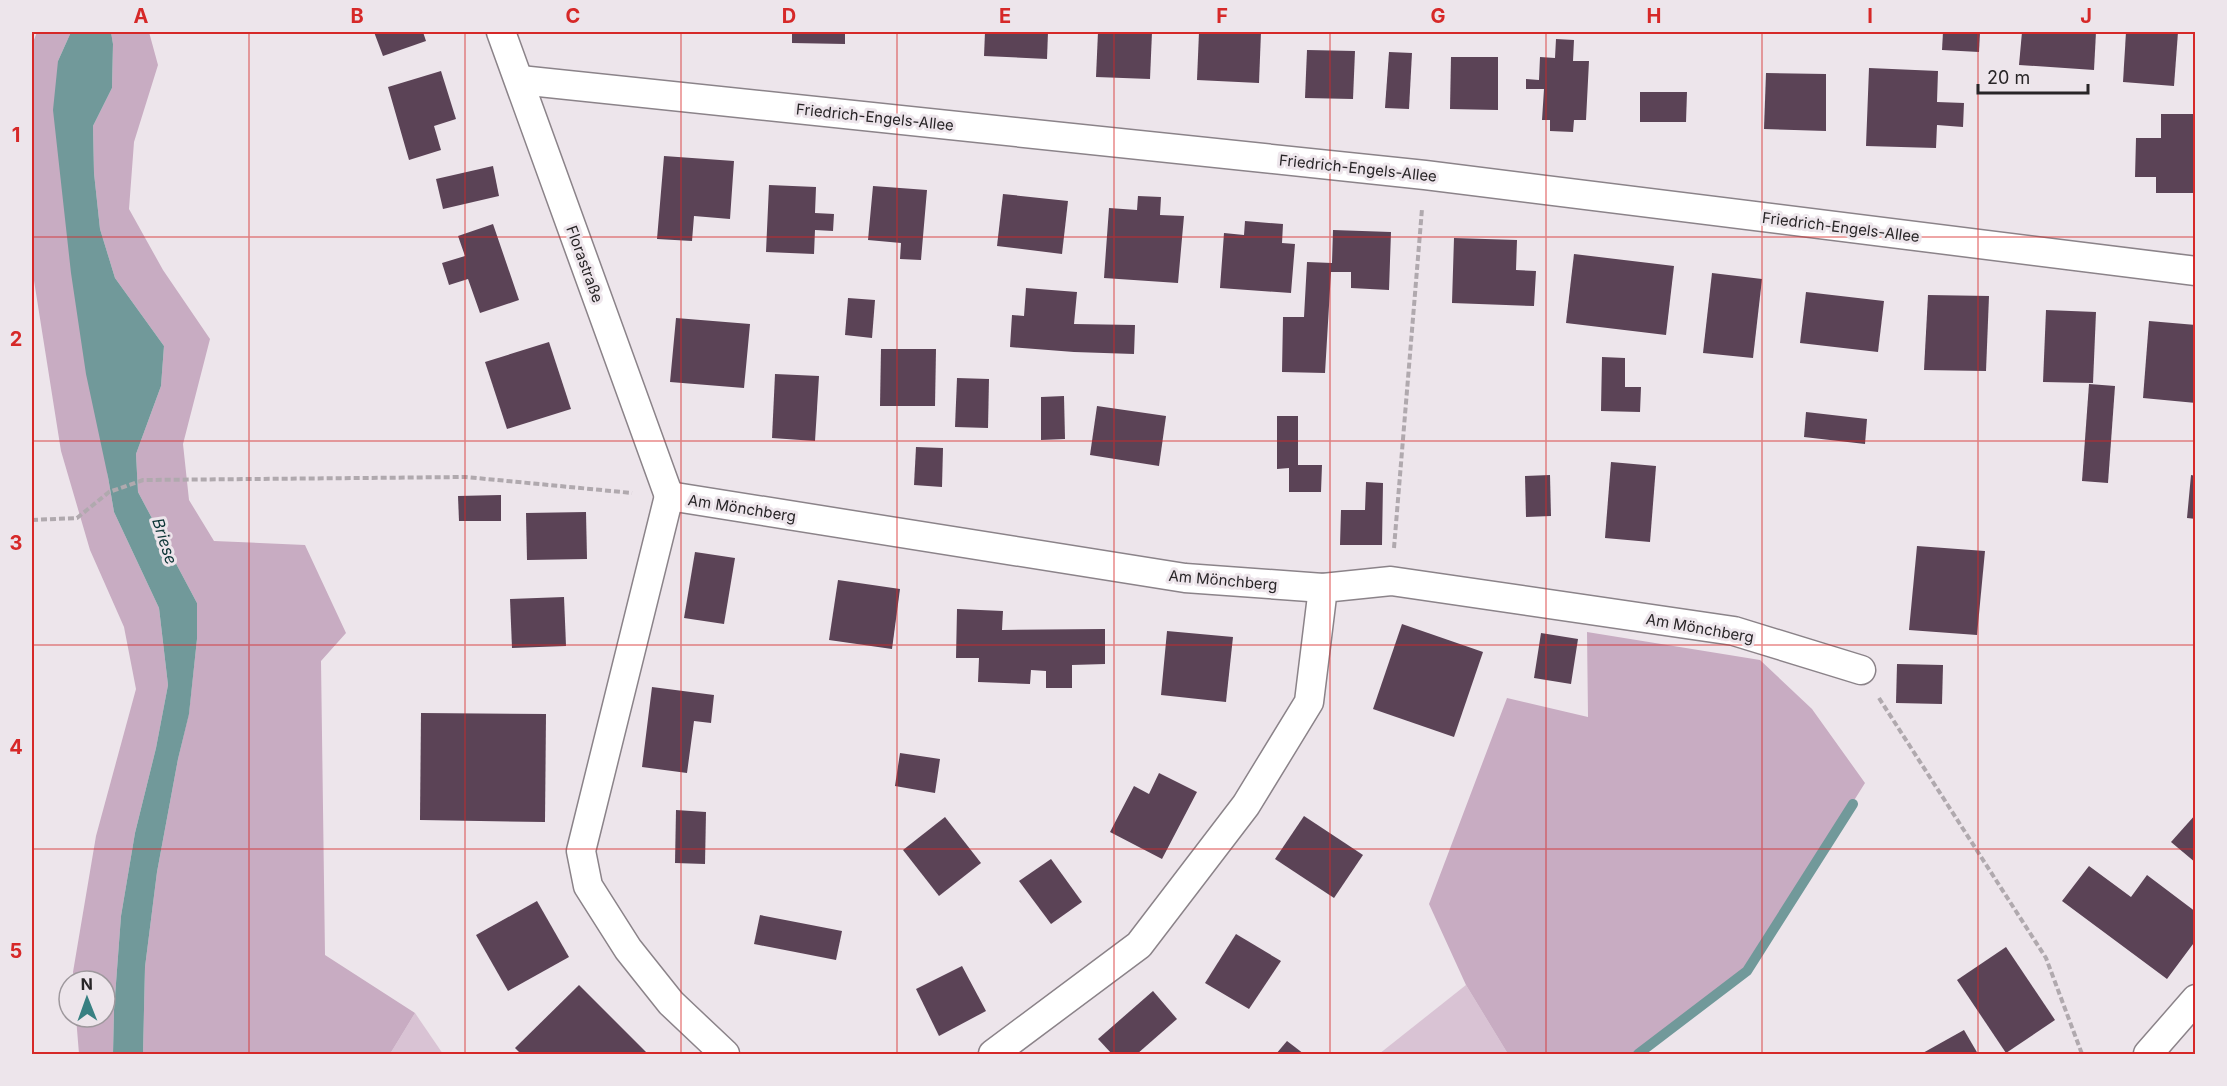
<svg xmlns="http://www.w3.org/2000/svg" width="2227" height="1086" viewBox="0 0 2227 1086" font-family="Inter,sans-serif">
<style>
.green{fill:#d9c3d4}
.forest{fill:#c8acc2}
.water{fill:#71999a}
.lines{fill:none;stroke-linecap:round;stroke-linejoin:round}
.stream{stroke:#71999a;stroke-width:10}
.building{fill:#5b4356}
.street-casing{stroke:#8b8389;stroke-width:31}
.path{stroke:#b0a9ae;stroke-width:4;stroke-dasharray:6 3;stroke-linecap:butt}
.street{stroke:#fff;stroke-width:28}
.grid{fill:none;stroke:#d62828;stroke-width:1.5;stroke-opacity:0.55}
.labels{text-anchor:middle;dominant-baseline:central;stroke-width:6;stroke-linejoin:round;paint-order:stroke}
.street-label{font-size:15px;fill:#282527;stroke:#ede5eb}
.water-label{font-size:16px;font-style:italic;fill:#0a3435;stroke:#ede5eb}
.neatline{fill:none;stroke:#d62828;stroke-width:2}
.grid-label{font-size:20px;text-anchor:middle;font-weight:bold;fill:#d62828}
</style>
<rect width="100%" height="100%" fill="#ede5eb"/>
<g class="green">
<path d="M1466,985L1508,1054H1379Z"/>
<path d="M415,1013L443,1054H390Z"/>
</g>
<g class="forest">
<path d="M37,32H71L58,61L108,477L114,512L159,608L168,685L156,748L135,833L121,916L114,1010L113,1054H79L76,1017H105V981H74L73,972L96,836L136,689L124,627L90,550L61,451L32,268V45Z"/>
<path d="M111,32H149L158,65L134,142L129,209L163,270L210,339L183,444L189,500L214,541L305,545L346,633L321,661L325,955L415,1013L390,1054H143L145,967L157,872L178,759L189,713L197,639V603L138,492L136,454L161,386L164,346L115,278L100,229L94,173L93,126L112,88L113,44Z"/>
<path d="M1587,632L1760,660L1812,709L1865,783L1747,971L1638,1054H1508L1466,985L1429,904L1507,698L1588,717Z"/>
</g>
<path class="water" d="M71,32H111L113,44L112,88L93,126L94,173L100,229L115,278L164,346L161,386L136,454L138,492L197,603V639L189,714L178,759L157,872L145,967L143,1054H113L114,1010L121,916L135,833L156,748L168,685L159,608L114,512L108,477L86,374L71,273L53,110L58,61Z"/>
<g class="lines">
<path class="stream" d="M1638,1054L1747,971L1853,804"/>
</g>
<g class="building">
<path d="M374,32H423L426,41L383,56Z"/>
<path d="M792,32H845V44L792,43Z"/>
<path d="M985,32H1048L1047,59L984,56Z"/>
<path d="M1098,32H1152L1150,79L1096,77Z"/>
<path d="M1199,32H1261L1259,83L1197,80Z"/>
<path d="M1943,32H1980L1979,52L1942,50Z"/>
<path d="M2022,32H2096L2094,70L2019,65Z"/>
<path d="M2126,32H2178L2174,86L2123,82Z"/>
<path d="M1556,39L1574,40L1573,61H1589L1586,120H1574L1573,132L1550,131V120H1542L1544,89H1526V79L1539,80L1540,57L1555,58Z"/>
<path d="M1307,50L1355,51L1353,99L1305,98Z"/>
<path d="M1389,52L1412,53L1409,109L1385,108Z"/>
<path d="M1451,57H1498V110L1450,109Z"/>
<path d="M1869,68L1938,71L1937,102L1964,103L1963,127L1937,125L1936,148L1866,146Z"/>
<path d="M441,71L456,119L434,126L441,150L409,160L388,87Z"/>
<path d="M1766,73L1826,74V131L1764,129Z"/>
<path d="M1640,92H1687L1686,122H1640Z"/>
<path d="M2161,114H2196V193H2156V177H2135L2136,138H2161Z"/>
<path d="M664,156L734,161L730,219L694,216L692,241L657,239Z"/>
<path d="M493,166L499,196L443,209L436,179Z"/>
<path d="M769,185L816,187L815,213L834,214L833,231L815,230L814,254L766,252Z"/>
<path d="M873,186L927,190L921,260L900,259L901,243L868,240Z"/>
<path d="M1003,194L1068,201L1062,254L997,246Z"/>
<path d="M1138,196L1161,197L1160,215L1184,216L1178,283L1104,278L1109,208L1137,210Z"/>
<path d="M1245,221L1283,224L1282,243L1295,244L1291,293L1220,288L1224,233L1244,235Z"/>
<path d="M493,224L519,300L480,313L468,279L449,285L442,263L465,256L458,236Z"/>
<path d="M1333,230L1391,232L1389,290L1351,288V272H1331L1325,373L1282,372L1283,317H1304L1307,262L1332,263Z"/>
<path d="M1454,238L1517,240L1516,270L1536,271L1534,306L1452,303Z"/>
<path d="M1574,254L1674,266L1666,335L1566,323Z"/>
<path d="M1712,273L1762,279L1753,358L1703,353Z"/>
<path d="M1026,288L1077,292L1074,324L1135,325L1134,354L1074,352L1010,347L1012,315L1024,316Z"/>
<path d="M1806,292L1884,301L1878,352L1800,343Z"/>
<path d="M1928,295L1989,296L1986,371L1924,370Z"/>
<path d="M848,298L875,300L872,338L845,335Z"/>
<path d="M2046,310L2096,312L2093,383L2043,382Z"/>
<path d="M676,318L750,324L744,388L670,382Z"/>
<path d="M2149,321L2196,325V403L2143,398Z"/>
<path d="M549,342L571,409L507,429L485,362Z"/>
<path d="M881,349H936L935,406H880Z"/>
<path d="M1602,357L1625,358V387H1641L1640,412L1601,411Z"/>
<path d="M775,374L819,376L815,441L772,438Z"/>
<path d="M957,378L989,379L988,428L955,427Z"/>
<path d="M2089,384L2115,386L2108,483L2082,481Z"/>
<path d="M1064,396L1065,439L1041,440V397Z"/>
<path d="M1097,406L1166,416L1159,466L1090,455Z"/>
<path d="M1806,412L1867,419L1865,444L1804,437Z"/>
<path d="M1277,416H1298V465H1322L1321,492H1289V468L1277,469Z"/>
<path d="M916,447L943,448L942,487L914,485Z"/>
<path d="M1611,462L1656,466L1650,542L1605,538Z"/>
<path d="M1550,475L1551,516L1526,517L1525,476Z"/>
<path d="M2191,475L2196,476V519L2187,518Z"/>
<path d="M1366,482L1383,483L1382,545H1340L1341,510H1365Z"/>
<path d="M501,495V521H459L458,496Z"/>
<path d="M586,512L587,559L527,560L526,513Z"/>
<path d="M1917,546L1985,551L1977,635L1909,630Z"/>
<path d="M695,552L735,558L724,624L684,618Z"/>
<path d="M838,580L900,589L892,649L829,640Z"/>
<path d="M564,597L566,646L512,648L510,599Z"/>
<path d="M957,609L1003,611L1002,630L1105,629V664L1072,665V688H1046V671L1031,670L1030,684L978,682L979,658H956Z"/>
<path d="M1402,624L1483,652L1454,737L1373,709Z"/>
<path d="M1167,631L1233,637L1226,702L1161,695Z"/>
<path d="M1541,633L1578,639L1571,684L1534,678Z"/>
<path d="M1897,664L1943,665L1942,704L1896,703Z"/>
<path d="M652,687L714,695L711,723L694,721L687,773L642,767Z"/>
<path d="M421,713L546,714L545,822L420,820Z"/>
<path d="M900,753L940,759L935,793L895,786Z"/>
<path d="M1159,773L1197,792L1162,859L1110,832L1134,786L1149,794Z"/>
<path d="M676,810L706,812L705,864L675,863Z"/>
<path d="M2196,814V863L2171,842Z"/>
<path d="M1304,816L1363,855L1334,898L1275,859Z"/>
<path d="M945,817L981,863L939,896L903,850Z"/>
<path d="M1051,859L1082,902L1051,924L1019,881Z"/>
<path d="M2089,866L2131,897L2147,875L2196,912V940L2167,979L2062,901Z"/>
<path d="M537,901L569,957L508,991L476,935Z"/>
<path d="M760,915L842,931L836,960L754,944Z"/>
<path d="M1236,934L1281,961L1249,1009L1205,983Z"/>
<path d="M2006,947L2055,1020L2006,1053L1957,980Z"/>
<path d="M962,966L986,1011L939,1036L916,989Z"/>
<path d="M579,985L648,1054H521L515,1048Z"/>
<path d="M1153,991L1177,1019L1137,1054H1112L1098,1039Z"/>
<path d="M1964,1030L1978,1054H1921Z"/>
<path d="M1287,1041L1304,1054H1276Z"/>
</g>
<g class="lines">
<defs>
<g id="street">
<path d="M501,32L669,496"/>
<path d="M520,80L1425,175L2196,271"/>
<path d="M669,496L1185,578L1323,588"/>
<path d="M669,496L581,851L588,886L628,949L671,1003L725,1054"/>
<path d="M993,1054L1139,945L1246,805L1309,702L1323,588L1391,581L1734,631L1861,670"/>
<path d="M2148,1054L2196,999"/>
</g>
</defs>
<use href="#street" class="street-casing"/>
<g class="path">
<path d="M32,520L77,518L109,492L143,480L466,477L632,493"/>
<path d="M1394,548L1422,209"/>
<path d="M1879,698L2046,958L2082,1054"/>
</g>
<use href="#street" class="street"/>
</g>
<path class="grid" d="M249,32V1054M465,32V1054M681,32V1054M897,32V1054M1114,32V1054M1330,32V1054M1546,32V1054M1762,32V1054M1978,32V1054M32,237H2196M32,441H2196M32,645H2196M32,849H2196"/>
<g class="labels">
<g class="street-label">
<text transform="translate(875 117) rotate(6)">Friedrich-Engels-Allee</text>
<text transform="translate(1358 168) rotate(6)">Friedrich-Engels-Allee</text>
<text transform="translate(1841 227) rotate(7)">Friedrich-Engels-Allee</text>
<text transform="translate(585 264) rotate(70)">Florastraße</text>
<text transform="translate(742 508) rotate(9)">Am Mönchberg</text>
<text transform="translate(1223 580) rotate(5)">Am Mönchberg</text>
<text transform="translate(1700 628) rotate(10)">Am Mönchberg</text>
</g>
<g class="water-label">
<text transform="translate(165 541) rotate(72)">Briese</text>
</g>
</g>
<rect width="2227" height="1086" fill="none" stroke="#ede5eb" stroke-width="66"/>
<g transform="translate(87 999) rotate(359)"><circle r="28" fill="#ede5eb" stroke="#9e989d" stroke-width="1.5"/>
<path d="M0-4.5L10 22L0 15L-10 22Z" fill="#388082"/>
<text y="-9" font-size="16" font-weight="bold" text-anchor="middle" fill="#282527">N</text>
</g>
<path d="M1978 84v9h110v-9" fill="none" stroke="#282527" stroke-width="3"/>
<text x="1987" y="84" font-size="18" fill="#282527" stroke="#ede5eb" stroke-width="4.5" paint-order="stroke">20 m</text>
<rect x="33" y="33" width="2161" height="1020" class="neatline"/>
<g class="grid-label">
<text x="141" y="23">A</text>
<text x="357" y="23">B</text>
<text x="573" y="23">C</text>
<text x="789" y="23">D</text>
<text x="1005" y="23">E</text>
<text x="1222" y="23">F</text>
<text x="1438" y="23">G</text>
<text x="1654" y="23">H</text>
<text x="1870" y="23">I</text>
<text x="2086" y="23">J</text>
<text x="16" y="142">1</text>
<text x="16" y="346">2</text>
<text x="16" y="550">3</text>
<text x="16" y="754">4</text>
<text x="16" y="958">5</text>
</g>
</svg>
